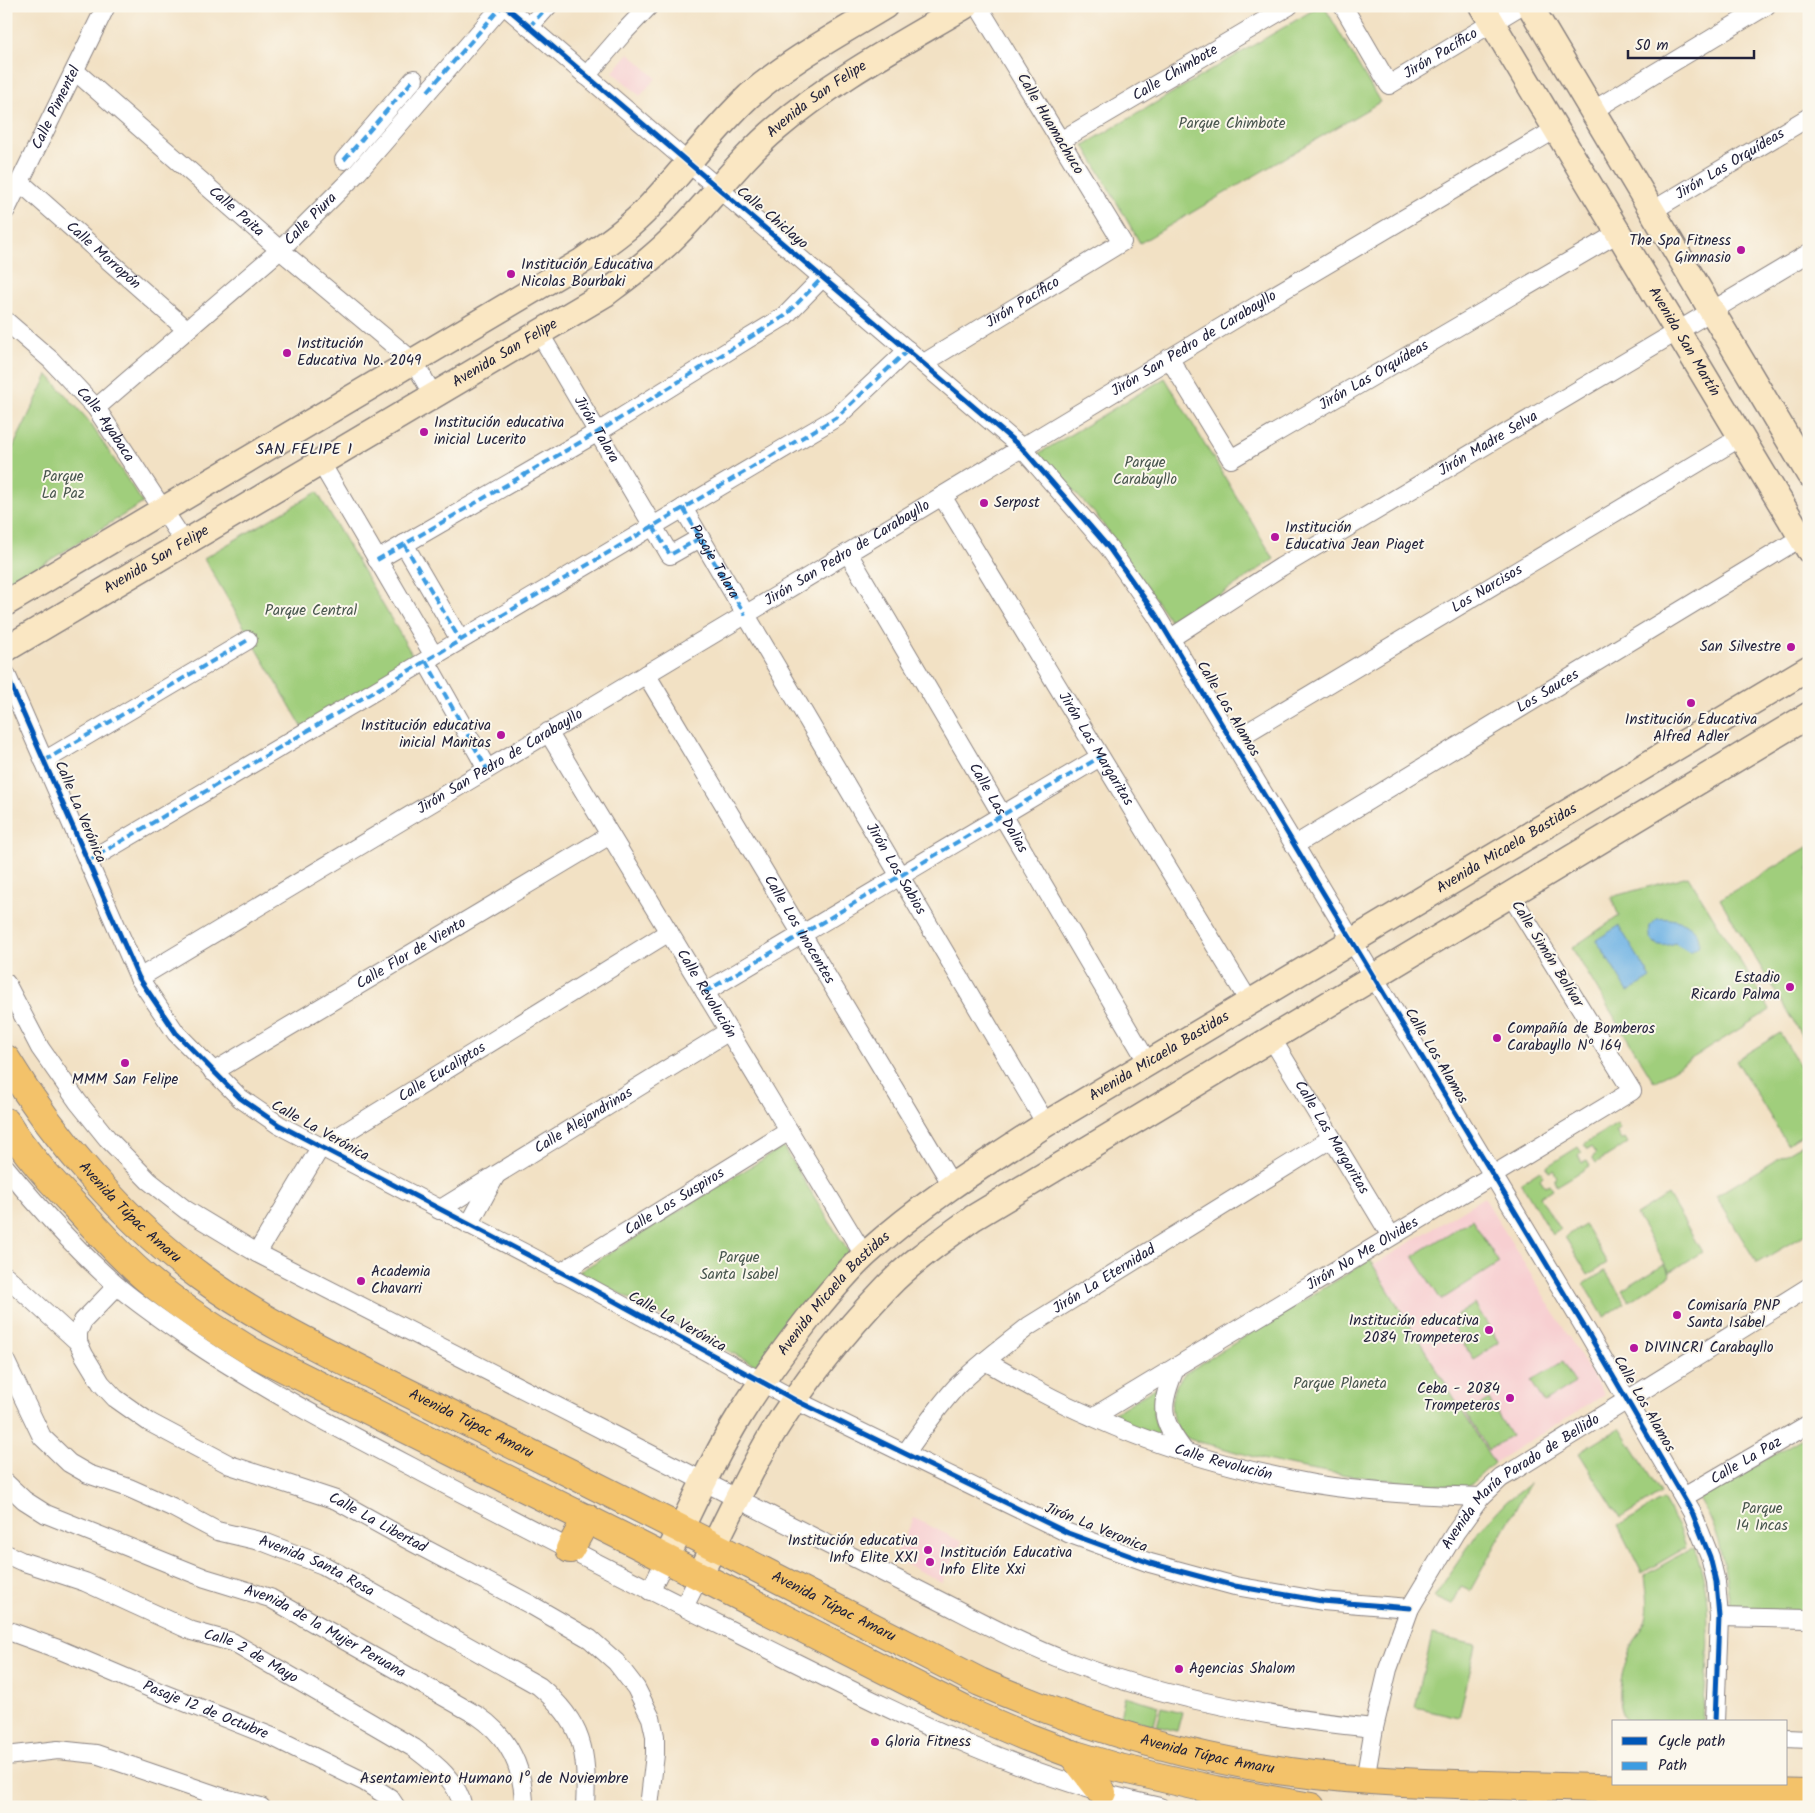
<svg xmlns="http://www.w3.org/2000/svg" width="1815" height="1813" viewBox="0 0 1815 1813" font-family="Kalam,sans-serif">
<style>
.built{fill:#f7cfd1}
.green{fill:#a0ce7c;stroke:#61785c}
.water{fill:#6eb2e4;stroke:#486a90}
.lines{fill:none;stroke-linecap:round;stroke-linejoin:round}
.street-casing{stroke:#8a8280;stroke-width:20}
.secondary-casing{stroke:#8a8280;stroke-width:28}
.highway-casing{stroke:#8a8280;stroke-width:30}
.street{stroke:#fff;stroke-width:18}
.secondary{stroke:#fae7c3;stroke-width:25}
.highway{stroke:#f3c26a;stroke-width:28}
.quiet{stroke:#3c9ce2;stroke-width:4;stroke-dasharray:8 4;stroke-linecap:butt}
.cycleway-casing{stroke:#fbf7ec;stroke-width:8}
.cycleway{stroke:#0057b8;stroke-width:5}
.poi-dot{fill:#b5179e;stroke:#fbf7ec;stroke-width:2}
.labels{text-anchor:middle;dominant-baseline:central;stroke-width:4;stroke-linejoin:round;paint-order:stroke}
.street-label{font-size:15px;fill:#22223b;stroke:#fbf7ec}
.park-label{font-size:15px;fill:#48564e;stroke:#fbf7ec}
.poi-label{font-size:15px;fill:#22223b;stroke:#fbf7ec;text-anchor:start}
.neighbourhood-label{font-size:16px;fill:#22223b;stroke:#fbf7ec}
</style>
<rect width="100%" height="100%" fill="#fbf7ec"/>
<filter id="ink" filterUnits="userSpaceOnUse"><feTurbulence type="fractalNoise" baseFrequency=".02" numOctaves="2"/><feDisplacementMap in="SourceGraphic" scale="10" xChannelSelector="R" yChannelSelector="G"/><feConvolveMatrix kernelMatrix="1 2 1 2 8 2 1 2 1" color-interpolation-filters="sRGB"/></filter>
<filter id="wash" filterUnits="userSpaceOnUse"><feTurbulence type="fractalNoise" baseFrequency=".0096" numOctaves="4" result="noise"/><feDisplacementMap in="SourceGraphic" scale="20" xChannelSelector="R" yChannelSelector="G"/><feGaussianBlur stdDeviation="1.12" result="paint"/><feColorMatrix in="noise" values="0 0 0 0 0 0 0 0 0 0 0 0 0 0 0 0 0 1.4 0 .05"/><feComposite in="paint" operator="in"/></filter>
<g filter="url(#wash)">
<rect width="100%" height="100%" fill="#f2e1c4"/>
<g class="built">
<path d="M629,53L656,78L640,96L613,72Z"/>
<path d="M1484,1197L1604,1395L1494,1463L1373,1265Z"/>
<path d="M914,1518L962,1542L942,1582L894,1559Z"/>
</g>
<g class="green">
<path d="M1320,6H1324L1380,102L1140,243L1084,145Z"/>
<path d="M48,375L88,420L143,503L6,587V462Z"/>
<path d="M1165,378L1274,559L1174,626L1097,516L1038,454Z"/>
<path d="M317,492L417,663L304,730L204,558Z"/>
<path d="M1809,846V1048L1720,899Z"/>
<path d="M1688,876L1770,1010L1654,1082L1572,948L1619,916L1611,897Z"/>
<path d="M1780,1033L1809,1081V1131L1787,1144L1736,1060Z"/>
<path d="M1617,1124L1620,1129L1616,1132L1621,1140L1625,1138L1628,1143L1596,1163L1592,1157L1596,1154L1591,1147L1587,1149L1584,1144Z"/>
<path d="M1809,1140V1232L1757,1263L1716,1196Z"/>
<path d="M783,1147L851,1256L759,1367L579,1272Z"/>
<path d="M1578,1147L1582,1153L1578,1155L1582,1163L1587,1161L1590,1166L1557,1186L1554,1180L1557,1177L1553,1170L1549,1172L1546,1167Z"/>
<path d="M1540,1170L1543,1176L1540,1179L1545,1186L1549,1184L1552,1189L1540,1197L1560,1230L1552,1235L1521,1182Z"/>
<path d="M1668,1195L1702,1252L1670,1272L1636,1215Z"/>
<path d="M1472,1219L1499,1263L1441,1300L1413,1256Z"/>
<path d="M1585,1225L1607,1263L1588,1275L1565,1237Z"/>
<path d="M1370,1260L1494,1463L1467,1487C1382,1481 1297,1472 1216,1446C1208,1444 1190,1441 1184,1436C1171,1426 1169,1404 1174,1390C1176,1384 1181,1379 1184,1374Z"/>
<path d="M1664,1264L1671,1275L1629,1301L1622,1290Z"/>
<path d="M1605,1271L1625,1303L1604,1317L1584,1284Z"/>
<path d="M1475,1304L1499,1343L1473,1359L1449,1320Z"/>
<path d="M1562,1362L1575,1383L1544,1402L1531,1381Z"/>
<path d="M1157,1387L1153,1415L1160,1437L1106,1418Z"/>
<path d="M1489,1400L1511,1436L1488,1450L1466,1414Z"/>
<path d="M1620,1428L1661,1493L1620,1518L1579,1453Z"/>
<path d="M1802,1438L1809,1447V1613L1731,1610C1724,1568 1722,1536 1699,1499Z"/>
<path d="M1530,1483L1470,1591L1461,1587L1452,1605L1434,1597L1479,1531L1506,1502Z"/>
<path d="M1663,1500L1678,1526L1685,1548L1642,1573L1618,1526Z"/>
<path d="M1694,1547C1696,1554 1699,1561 1701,1568C1714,1614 1705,1675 1703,1722H1629C1611,1702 1623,1664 1634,1642C1638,1633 1646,1623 1647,1614C1649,1602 1646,1587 1645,1575Z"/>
<path d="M1432,1635L1476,1645L1459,1717L1415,1707Z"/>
<path d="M1125,1696L1159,1706L1154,1725L1120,1716Z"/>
<path d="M1162,1707L1182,1712L1177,1731L1157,1726Z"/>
</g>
<g class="water">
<path d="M1657,919C1673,916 1705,926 1698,947L1690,952L1675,943C1660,949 1647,944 1650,926Z"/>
<path d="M1619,926L1651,978L1628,992L1596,940Z"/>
</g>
</g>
<g filter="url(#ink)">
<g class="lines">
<defs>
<g id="street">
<path d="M505,6L1022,448L1109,548L1156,615L1588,1333L1692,1512L1710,1557L1716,1582L1719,1617L1715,1722"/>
<path id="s1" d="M1343,6L1389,85L1520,6"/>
<path d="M529,27L548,6"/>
<path id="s2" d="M75,71L280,250L414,362L434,397"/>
<path d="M586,76L625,31L649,6"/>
<path d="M1592,111L1766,6"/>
<path id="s3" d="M1060,141L1289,6"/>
<path d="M344,160L414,79"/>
<path id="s4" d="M20,182L186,329"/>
<path id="s5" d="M6,210L106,6"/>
<path id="s6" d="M1652,211L1809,117"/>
<path id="s7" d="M6,321L51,360L96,408L185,543"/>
<path id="s8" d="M540,334L670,555L700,538"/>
<path id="s9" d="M1169,358L1231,459L1618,233"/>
<path id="s10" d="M924,363L1122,242L978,6"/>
<path id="s11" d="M96,408L280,250L358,172L502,6"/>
<path d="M321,463L434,656"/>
<path id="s12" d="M942,496L1250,1003"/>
<path id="s13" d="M683,508L1046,1124"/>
<path d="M404,544L460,640"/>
<path id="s14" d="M848,553L1148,1063"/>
<path d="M377,560L598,432L741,343L785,316L823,277"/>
<path id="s15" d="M1171,638L1281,567L1809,253"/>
<path d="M426,661L487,769"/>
<path d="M6,674L139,978L176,1033L240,1098L279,1125L574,1279L795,1400L1068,1533L1150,1563L1235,1586L1322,1601L1410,1608"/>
<path id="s16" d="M646,674L952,1185"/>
<path id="s17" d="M548,732L864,1255"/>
<path id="s18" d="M1233,741L1741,437"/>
<path d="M44,761L248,640"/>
<path id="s19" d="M1295,845L1802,537"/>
<path d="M88,861L837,417L908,350"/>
<path id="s20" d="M139,978L745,615L1268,299L1556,129"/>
<path d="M6,983L40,1048L78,1102L107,1138L149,1181L186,1210L257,1253C419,1336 581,1419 744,1502C806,1533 868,1565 930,1596C976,1619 1021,1644 1069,1662C1167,1699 1269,1718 1374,1728"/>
<path d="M705,992L1100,757"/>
<path id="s21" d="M1272,1039L1391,1236"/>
<path id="s22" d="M213,1072L610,835"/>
<path d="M6,1168C40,1209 76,1250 116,1285C138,1304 162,1320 186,1337C269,1394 359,1439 448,1486C541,1534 634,1583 728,1629C867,1697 1007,1775 1160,1807"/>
<path id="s23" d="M439,1210L729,1031"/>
<path d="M469,1225L496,1175"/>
<path id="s24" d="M257,1253L320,1148L669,932"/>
<path id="s25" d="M560,1273L789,1131"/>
<path d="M6,1276L78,1342"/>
<path id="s26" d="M117,1286L83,1321L78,1332V1342L84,1355L101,1383L115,1398L149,1422L230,1465L336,1500L399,1535L533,1606L590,1639L616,1662L636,1688L651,1718L655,1736V1754L649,1807"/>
<path id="s27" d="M985,1361C1020,1381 1055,1401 1093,1417C1163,1449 1238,1470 1314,1484C1369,1493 1425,1495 1481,1497"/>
<path id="s28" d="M6,1362L42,1437L69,1463L88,1474L129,1488L172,1507L217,1531L264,1542L323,1565L539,1686C583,1723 588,1751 585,1807"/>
<path d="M1176,1367C1159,1406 1159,1419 1185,1452"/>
<path id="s29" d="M1093,1417L1632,1091L1510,894"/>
<path id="s30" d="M905,1454C921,1431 938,1407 957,1386C979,1364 1004,1346 1029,1326L1332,1138"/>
<path id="s31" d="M6,1483L24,1500L46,1514L205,1578L270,1598L478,1716C509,1737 524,1769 524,1807"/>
<path id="s32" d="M1684,1497L1809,1424"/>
<path id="s33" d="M6,1554L21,1561L85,1582L192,1631L232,1642L414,1748C435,1764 457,1780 463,1807"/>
<path d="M650,1591L666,1559"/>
<path d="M684,1607L699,1577"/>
<path d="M1719,1617L1809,1619"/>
<path id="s34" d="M6,1630L58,1649L157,1691L275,1738L365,1782L390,1798L396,1807"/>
<path d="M1786,1738L1809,1739"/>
<path d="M6,1756L58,1750L96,1754L224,1798L261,1807"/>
<path id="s35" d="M1365,1780L1374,1728L1388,1669L1410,1608L1455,1533L1481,1497L1501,1478L1513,1471L1809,1287"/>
</g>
<g id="secondary">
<path id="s36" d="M1482,6L1809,550"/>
<path d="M1530,6L1809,474"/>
<path d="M6,603L582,261C606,244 631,227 650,206C684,170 713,130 749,96C790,60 839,34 885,6"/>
<path id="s37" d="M6,649L605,294C630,275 656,256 678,233C712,199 740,159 777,128C834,79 901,44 965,6"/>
<path id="s38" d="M666,1559C690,1511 712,1460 740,1415C761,1381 784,1350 808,1319C826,1297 845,1273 866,1254C921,1204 984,1164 1046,1124L1809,668"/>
<path d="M699,1577C722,1529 745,1480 772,1434C804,1382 844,1332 887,1287C912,1261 943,1240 973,1218L1809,715"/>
</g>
<g id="highway">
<path id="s39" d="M6,1059C54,1139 125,1222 201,1277C257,1318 318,1348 380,1379C444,1410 507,1442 570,1473C707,1542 844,1612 980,1682C1079,1725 1185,1757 1292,1772C1370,1783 1447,1784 1525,1786C1620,1789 1714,1791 1809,1794"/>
<path d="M6,1122C25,1153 51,1181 76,1207C99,1232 121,1257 146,1278C179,1306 215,1329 252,1352L621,1536L966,1711L1027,1737L1072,1754L1115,1767L1215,1790L1311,1807"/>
<path d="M570,1549L587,1518"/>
<path d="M1072,1754L1102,1792"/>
</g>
</defs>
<use href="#street" class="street-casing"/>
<use href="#secondary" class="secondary-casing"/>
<use href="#highway" class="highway-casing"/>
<use href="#street" class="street"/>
<use href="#secondary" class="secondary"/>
<use href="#highway" class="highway"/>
<g class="quiet">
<path d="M529,27L548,6"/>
<path d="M428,91L502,6"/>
<path d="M344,160L414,79"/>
<path id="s40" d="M683,508L745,615"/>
<path d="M653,526L670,555L700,538"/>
<path d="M404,544L460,640"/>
<path d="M377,560L598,432L741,343L785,316L823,277"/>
<path d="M426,661L487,769"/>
<path d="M44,761L248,640"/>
<path d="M88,861L837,417L908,350"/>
<path d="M705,992L1100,757"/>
</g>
<defs>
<g id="cycleway">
<path d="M505,6L1022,448L1109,548L1156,615L1588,1333L1692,1512L1710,1557L1716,1582L1719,1617L1715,1722"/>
<path d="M6,674L139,978L176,1033L240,1098L279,1125L574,1279L795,1400L1068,1533L1150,1563L1235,1586L1322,1601L1410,1608"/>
</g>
</defs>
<use href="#cycleway" class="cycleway-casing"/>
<use href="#cycleway" class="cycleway"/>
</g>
</g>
<g class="poi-dot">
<circle cx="1741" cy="250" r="5"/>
<circle cx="511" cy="274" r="5"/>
<circle cx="287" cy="353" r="5"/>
<circle cx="424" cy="432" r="5"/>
<circle cx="984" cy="503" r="5"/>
<circle cx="1275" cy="537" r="5"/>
<circle cx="1791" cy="647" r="5"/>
<circle cx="1691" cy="703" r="5"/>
<circle cx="501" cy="735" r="5"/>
<circle cx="1790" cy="987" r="5"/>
<circle cx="1497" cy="1038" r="5"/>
<circle cx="125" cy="1063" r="5"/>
<circle cx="361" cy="1281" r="5"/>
<circle cx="1677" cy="1315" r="5"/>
<circle cx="1489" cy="1330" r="5"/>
<circle cx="1634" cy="1348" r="5"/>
<circle cx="1510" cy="1398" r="5"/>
<circle cx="928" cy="1550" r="5"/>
<circle cx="930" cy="1562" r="5"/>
<circle cx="1179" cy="1669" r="5"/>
<circle cx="875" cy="1742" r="5"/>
</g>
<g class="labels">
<g class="street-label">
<text stroke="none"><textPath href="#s1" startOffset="152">Jirón Pacífico</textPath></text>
<text stroke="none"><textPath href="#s3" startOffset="134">Calle Chimbote</textPath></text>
<text stroke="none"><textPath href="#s37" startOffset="985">Avenida San Felipe</textPath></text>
<text stroke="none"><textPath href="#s5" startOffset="114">Calle Pimentel</textPath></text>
<text transform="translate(1050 124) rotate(59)">Calle Huamachuco</text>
<text stroke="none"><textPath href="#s6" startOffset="91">Jirón Las Orquídeas</textPath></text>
<text stroke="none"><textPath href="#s2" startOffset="214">Calle Paita</textPath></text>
<text transform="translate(772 218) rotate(40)">Calle Chiclayo</text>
<text stroke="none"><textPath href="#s11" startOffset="286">Calle Piura</textPath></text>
<text stroke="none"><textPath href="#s4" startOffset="111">Calle Morropón</textPath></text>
<text stroke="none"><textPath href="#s10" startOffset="116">Jirón Pacífico</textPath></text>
<text stroke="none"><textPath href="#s36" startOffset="392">Avenida San Martín</textPath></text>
<text stroke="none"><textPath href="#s20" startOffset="1231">Jirón San Pedro de Carabayllo</textPath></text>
<text stroke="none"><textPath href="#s37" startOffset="580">Avenida San Felipe</textPath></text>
<text stroke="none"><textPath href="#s9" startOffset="284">Jirón Las Orquídeas</textPath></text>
<text stroke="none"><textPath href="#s7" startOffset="144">Calle Ayabaca</textPath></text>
<text stroke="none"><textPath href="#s8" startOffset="111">Jirón Talara</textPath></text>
<text stroke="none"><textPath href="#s15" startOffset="372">Jirón Madre Selva</textPath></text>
<text stroke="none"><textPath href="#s20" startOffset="826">Jirón San Pedro de Carabayllo</textPath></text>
<text stroke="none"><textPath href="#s37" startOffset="175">Avenida San Felipe</textPath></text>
<text stroke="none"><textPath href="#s40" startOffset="62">Pasaje Talara</textPath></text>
<text stroke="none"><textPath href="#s18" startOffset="296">Los Narcisos</textPath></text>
<text stroke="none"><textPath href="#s19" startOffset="296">Los Sauces</textPath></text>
<text transform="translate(1228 709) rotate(59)">Calle Los Alamos</text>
<text stroke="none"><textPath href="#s12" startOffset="296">Jirón Las Margaritas</textPath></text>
<text stroke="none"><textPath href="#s20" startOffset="421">Jirón San Pedro de Carabayllo</textPath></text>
<text stroke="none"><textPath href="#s14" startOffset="296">Calle Las Dalias</textPath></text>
<text transform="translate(80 812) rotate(67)">Calle La Verónica</text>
<text stroke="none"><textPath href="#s38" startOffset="1126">Avenida Micaela Bastidas</textPath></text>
<text stroke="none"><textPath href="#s13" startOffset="419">Jirón Los Sabios</textPath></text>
<text stroke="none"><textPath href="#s16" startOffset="298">Calle Los Inocentes</textPath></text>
<text stroke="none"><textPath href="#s22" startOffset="231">Calle Flor de Viento</textPath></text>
<text transform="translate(1547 954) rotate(58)">Calle Simón Bolívar</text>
<text stroke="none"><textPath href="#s17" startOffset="306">Calle Revolución</textPath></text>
<text transform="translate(1436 1056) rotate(59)">Calle Los Alamos</text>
<text stroke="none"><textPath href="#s38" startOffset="721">Avenida Micaela Bastidas</textPath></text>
<text stroke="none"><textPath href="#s24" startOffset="266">Calle Eucaliptos</textPath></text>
<text stroke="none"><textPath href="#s23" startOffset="170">Calle Alejandrinas</textPath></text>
<text transform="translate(320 1131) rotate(29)">Calle La Verónica</text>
<text stroke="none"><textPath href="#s21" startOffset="115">Calle Las Margaritas</textPath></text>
<text stroke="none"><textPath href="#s25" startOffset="135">Calle Los Suspiros</textPath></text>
<text stroke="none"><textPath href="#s39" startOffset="198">Avenida Túpac Amaru</textPath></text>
<text stroke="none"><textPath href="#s29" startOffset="315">Jirón No Me Olvides</textPath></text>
<text stroke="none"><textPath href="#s30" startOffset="268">Jirón La Eternidad</textPath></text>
<text stroke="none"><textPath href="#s38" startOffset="316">Avenida Micaela Bastidas</textPath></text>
<text transform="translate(677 1322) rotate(29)">Calle La Verónica</text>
<text transform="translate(1644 1404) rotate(60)">Calle Los Alamos</text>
<text stroke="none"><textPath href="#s39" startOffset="602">Avenida Túpac Amaru</textPath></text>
<text stroke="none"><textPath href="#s32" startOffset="72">Calle La Paz</textPath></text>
<text stroke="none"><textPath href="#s27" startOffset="260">Calle Revolución</textPath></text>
<text stroke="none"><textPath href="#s35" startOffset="350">Avenida María Parado de Bellido</textPath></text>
<text stroke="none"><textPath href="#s26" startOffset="431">Calle La Libertad</textPath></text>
<text transform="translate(1096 1528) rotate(22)">Jirón La Veronica</text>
<text stroke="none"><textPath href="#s28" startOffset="390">Avenida Santa Rosa</textPath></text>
<text stroke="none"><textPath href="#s39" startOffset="1008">Avenida Túpac Amaru</textPath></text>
<text stroke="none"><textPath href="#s31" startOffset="354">Avenida de la Mujer Peruana</textPath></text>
<text stroke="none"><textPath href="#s33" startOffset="266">Calle 2 de Mayo</textPath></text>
<text stroke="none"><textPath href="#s34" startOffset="215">Pasaje 12 de Octubre</textPath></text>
<text stroke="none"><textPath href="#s39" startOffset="1412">Avenida Túpac Amaru</textPath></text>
</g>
<g class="park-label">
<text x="1232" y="124">Parque Chimbote</text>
<text x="1145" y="463">Parque<tspan x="1145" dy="17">Carabayllo</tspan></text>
<text x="63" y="477">Parque<tspan x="63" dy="17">La Paz</tspan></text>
<text x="311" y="611">Parque Central</text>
<text x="739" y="1258">Parque<tspan x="739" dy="17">Santa Isabel</tspan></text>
<text x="1340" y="1384">Parque Planeta</text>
<text x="1762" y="1509">Parque<tspan x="1762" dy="17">14 Incas</tspan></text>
</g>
<g class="poi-label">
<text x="1731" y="241" text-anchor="end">The Spa Fitness<tspan x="1731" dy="17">Gimnasio</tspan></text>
<text x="521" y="265">Institución Educativa<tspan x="521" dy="17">Nicolas Bourbaki</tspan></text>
<text x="297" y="344">Institución<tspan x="297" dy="17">Educativa No. 2049</tspan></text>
<text x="434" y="423">Institución educativa<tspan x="434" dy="17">inicial Lucerito</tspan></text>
<text x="994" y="503">Serpost</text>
<text x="1285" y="528">Institución<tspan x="1285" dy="17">Educativa Jean Piaget</tspan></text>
<text x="1781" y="647" text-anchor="end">San Silvestre</text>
<text x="1691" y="720" text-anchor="middle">Institución Educativa<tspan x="1691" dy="17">Alfred Adler</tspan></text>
<text x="491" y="726" text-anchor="end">Institución educativa<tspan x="491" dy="17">inicial Manitas</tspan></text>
<text x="1780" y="978" text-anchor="end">Estadio<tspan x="1780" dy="17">Ricardo Palma</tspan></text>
<text x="1507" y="1029">Compañía de Bomberos<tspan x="1507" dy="17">Carabayllo Nº 164</tspan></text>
<text x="125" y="1080" text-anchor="middle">MMM San Felipe</text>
<text x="371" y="1272">Academia<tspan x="371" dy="17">Chavarri</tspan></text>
<text x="1687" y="1306">Comisaría PNP<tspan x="1687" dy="17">Santa Isabel</tspan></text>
<text x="1479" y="1321" text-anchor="end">Institución educativa<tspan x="1479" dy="17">2084 Trompeteros</tspan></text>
<text x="1644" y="1348">DIVINCRI Carabayllo</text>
<text x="1500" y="1389" text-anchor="end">Ceba - 2084<tspan x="1500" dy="17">Trompeteros</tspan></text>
<text x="918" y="1541" text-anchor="end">Institución educativa<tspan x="918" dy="17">Info Elite XXI</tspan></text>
<text x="940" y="1553">Institución Educativa<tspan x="940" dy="17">Info Elite Xxi</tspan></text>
<text x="1189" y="1669">Agencias Shalom</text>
<text x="885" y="1742">Gloria Fitness</text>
</g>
<g class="neighbourhood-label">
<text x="304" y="449">SAN FELIPE 1</text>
<text x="494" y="1778">Asentamiento Humano 1º de Noviembre</text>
</g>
</g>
<rect width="1815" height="1813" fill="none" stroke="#fbf7ec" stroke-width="25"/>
<rect x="1612" y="1720" width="175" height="65" fill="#fbf7ec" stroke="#a4a2a5"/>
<rect x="1622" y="1737" width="25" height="8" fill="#0057b8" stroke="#a4a2a5"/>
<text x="1658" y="1746" font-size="15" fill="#22223b">Cycle path</text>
<rect x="1622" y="1762" width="25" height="8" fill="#3c9ce2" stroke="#a4a2a5"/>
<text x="1658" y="1770" font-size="15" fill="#22223b">Path</text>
<path d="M1628 50v8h126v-8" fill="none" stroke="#22223b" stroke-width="2.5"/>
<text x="1635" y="50" font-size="15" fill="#22223b" stroke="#fbf7ec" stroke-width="4" paint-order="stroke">50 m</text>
</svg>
